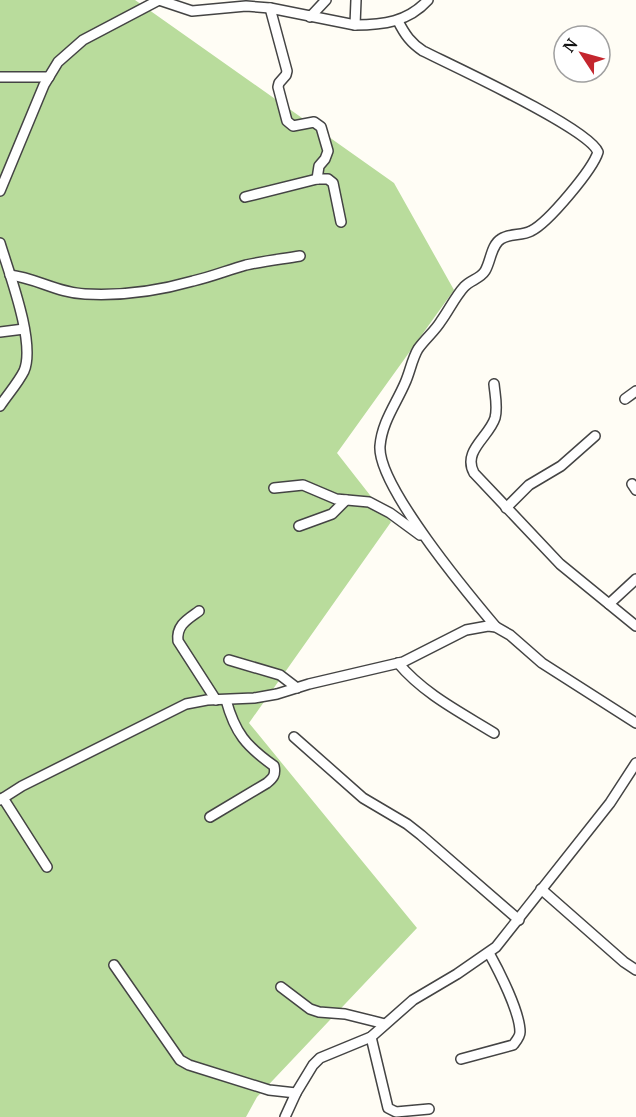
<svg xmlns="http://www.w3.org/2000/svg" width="636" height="1117" viewBox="0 0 636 1117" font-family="'PT Serif',serif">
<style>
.forest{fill:#b9dc9c}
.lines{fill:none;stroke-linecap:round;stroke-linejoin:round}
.minor-casing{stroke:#444;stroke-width:12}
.minor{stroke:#fff;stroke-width:9}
</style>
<rect width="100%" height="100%" fill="#fffdf5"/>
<path class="forest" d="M0,0H135L394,183L454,290L337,453L391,522L249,723L417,928L257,1097L246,1117H0Z"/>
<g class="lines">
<defs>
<g id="minor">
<path d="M270,8L287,71L286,75L279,83L278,87L287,121L293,126L314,122L321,127L328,151L325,159L319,166L317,179"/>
<path d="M310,17L326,0"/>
<path d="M398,21C405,35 411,43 423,51C453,66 588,128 598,152C593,169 548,223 531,231C522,236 510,233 501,239C491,245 491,261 485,271C480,279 470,280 464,287C455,297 449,310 441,321C435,331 425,339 418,349C412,359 410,372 405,383C396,404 382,422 380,446C377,485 469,595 496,627"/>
<path d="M355,25L356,0"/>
<path d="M0,77H49"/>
<path d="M0,191L44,85L58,62L83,40L159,0L192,11L246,6L270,8L355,25C383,25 408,22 428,0"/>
<path d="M245,197L317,179H328L333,183L341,222"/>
<path d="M0,243C9,273 36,343 24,371C18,383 8,394 0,406"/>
<path d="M10,275C36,278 58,293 85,294C121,296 158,291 193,281C211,277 228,270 246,265C264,261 282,259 300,256"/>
<path d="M0,332L24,329"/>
<path d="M494,384C495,395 498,407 495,418C489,437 462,451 474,473L560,564L636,626"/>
<path d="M625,399L636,391"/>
<path d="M632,484L636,490"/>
<path d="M274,488L303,485L336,499L369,502L390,513L420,535"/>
<path d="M506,508L529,485L561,466L595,436"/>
<path d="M299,526L332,514L346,500"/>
<path d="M609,604L636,579"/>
<path d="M199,611C188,619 176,625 178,641L216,700"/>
<path d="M229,660L280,675L297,688"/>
<path d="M398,663C424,694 460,712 494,733"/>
<path d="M294,737L363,798L407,824L421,835L519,920"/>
<path d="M3,798L47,867"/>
<path d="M0,800L22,786L186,704L207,700L254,698L277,694L309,684L403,662L466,630L488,626L496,627L510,635L542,663L636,723"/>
<path d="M210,817L267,783C273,778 276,775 274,766C246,746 235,733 226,700"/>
<path d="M541,889L624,962L636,970"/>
<path d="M114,965L180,1060L189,1065L269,1090L296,1093"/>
<path d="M281,987L310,1009L319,1012L345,1014L385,1024"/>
<path d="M371,1037L388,1108L396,1112L429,1109"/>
<path d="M461,1059L513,1045C516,1041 520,1037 520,1032C520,1012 499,971 489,953"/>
<path d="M285,1117L296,1093L313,1065L320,1058L371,1037L413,1000L457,974L496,947L610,803L636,763"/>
</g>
</defs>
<use href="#minor" class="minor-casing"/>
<use href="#minor" class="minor"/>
</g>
<g transform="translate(582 54) rotate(306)"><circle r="28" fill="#ffffff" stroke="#a0a0a0" stroke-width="1.5"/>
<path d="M0-4.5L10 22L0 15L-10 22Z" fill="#c4262e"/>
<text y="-9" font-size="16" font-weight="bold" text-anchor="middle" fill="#111111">N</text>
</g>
</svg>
